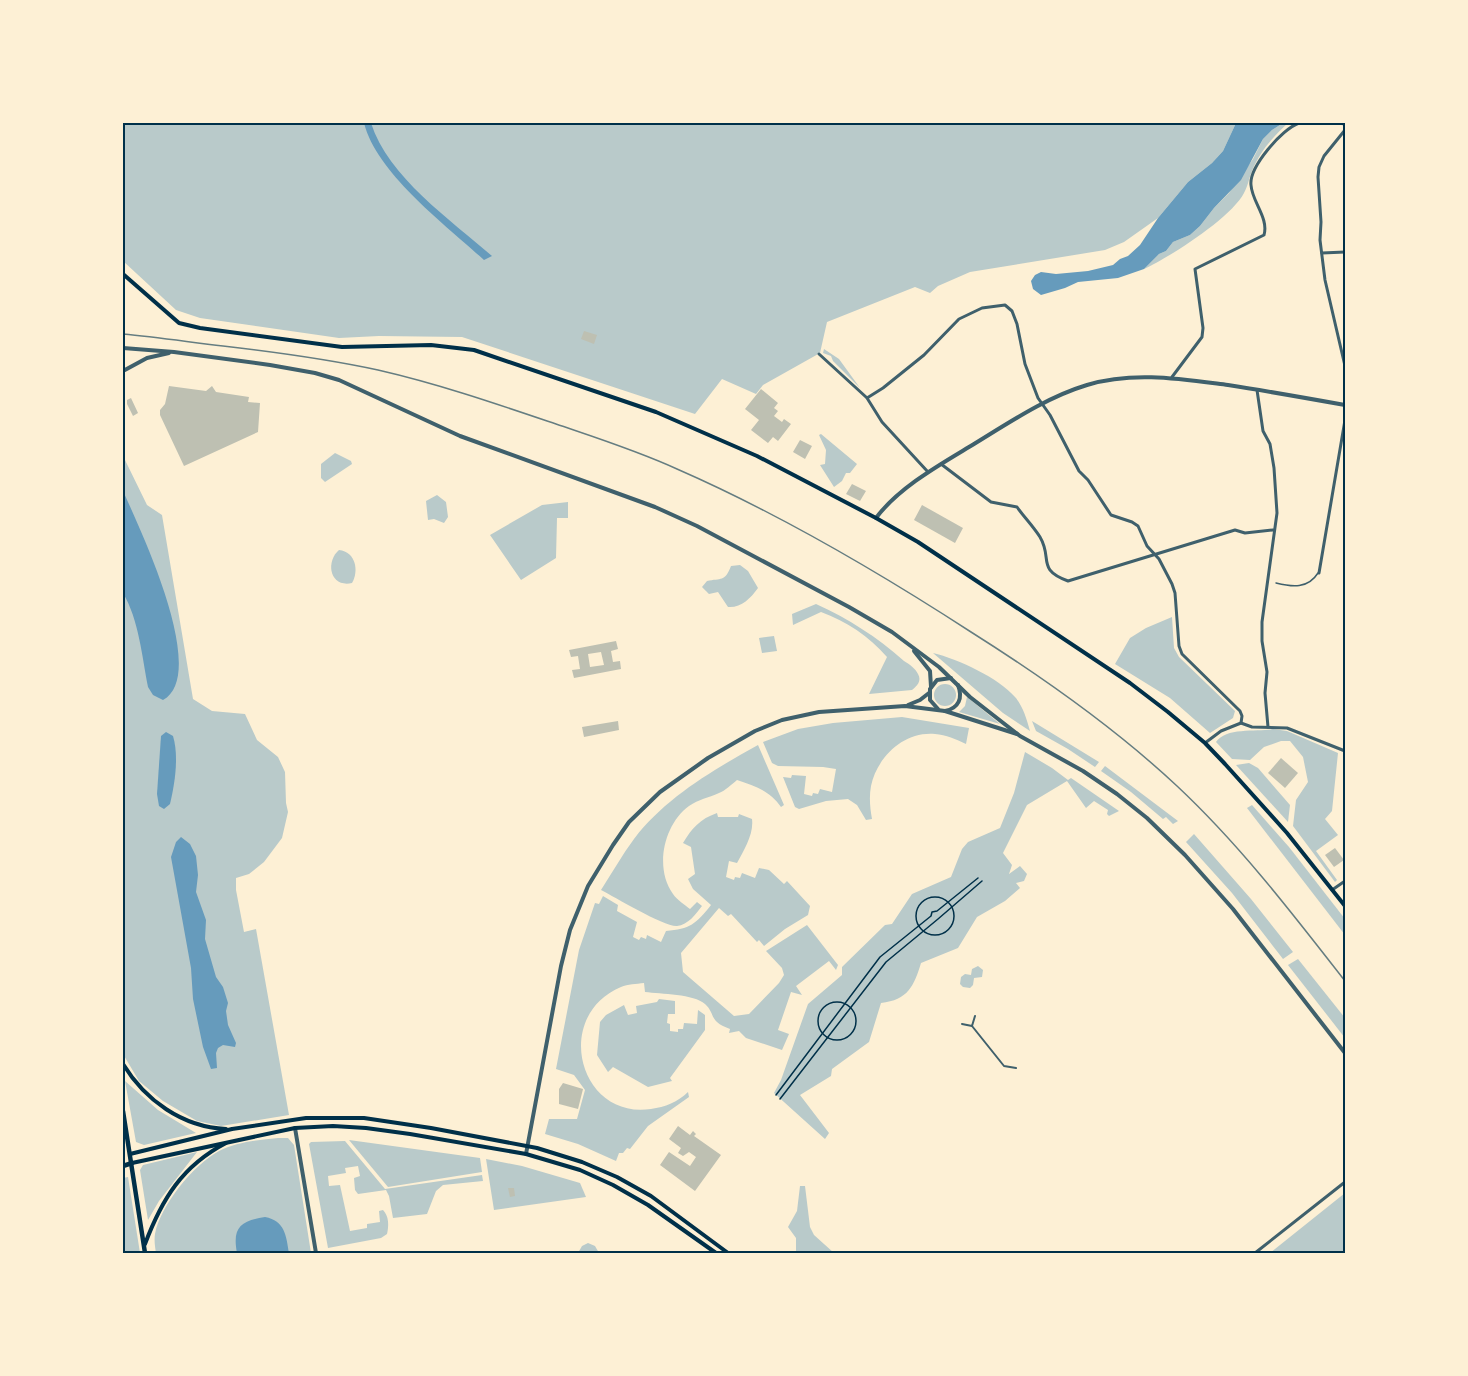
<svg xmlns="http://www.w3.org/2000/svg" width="1468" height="1376" viewBox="0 0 1468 1376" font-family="'Fira Sans',sans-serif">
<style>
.green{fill:#b9caca}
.water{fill:#669bbc}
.building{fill:#bec0b2;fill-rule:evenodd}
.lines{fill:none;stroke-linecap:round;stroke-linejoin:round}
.path{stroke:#003049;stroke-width:1.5}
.service{stroke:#3f606c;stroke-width:1.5}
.pedestrian{stroke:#3f606c;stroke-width:2}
.minor{stroke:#3f606c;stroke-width:3}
.tertiary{stroke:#3f606c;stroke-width:4}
.secondary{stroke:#003049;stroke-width:4}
.primary{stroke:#003049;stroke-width:4.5}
.tram{stroke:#657d81;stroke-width:1.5}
.neatline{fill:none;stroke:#003049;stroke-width:2}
</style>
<rect width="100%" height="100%" fill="#fdf0d5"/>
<g class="green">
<path d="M123,123H1236L1223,151L1212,163L1188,182L1158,218L1124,242L1105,250L970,272L938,286L930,293L915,287L827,322L820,353L763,385L756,394L722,379L695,414L462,337L379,336L339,338L200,318L176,310L123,261Z"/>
<path d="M1283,123H1288C1273,137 1260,151 1252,171C1249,178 1248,186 1244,193C1231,218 1170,257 1144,269L1159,254L1166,251L1173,242L1190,235L1200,226L1214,208L1229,193L1253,159L1263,139L1272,130Z"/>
<path d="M824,349L839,359L860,388L833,361L831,356L823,353Z"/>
<path d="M821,434L857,464L850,473H846L842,481L834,487L820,465L825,464L826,450L819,435Z"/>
<path d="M123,450L125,453V460L147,505L162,515L193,699L212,711L245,714L257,740L278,757L285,772L286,803L288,812L282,838L264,862L249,874L236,878V890L244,932L256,929L289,1115L221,1126L197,1121L163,1101L139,1081L123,1054Z"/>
<path d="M335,453L351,461L352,464L325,482L321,478V464Z"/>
<path d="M437,495L446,502L448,517L444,523L434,519L428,520L426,501Z"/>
<path d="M568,502V518H557L556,558L521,580L490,535L542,505Z"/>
<path d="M339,550C356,552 359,571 352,583C330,588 325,562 339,550Z"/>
<path d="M740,565L748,571L758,588C750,599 741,608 728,607L718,592L709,594L702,587L707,581C721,578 725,582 731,566Z"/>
<path d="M816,604C849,619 877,637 904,661C909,664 916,669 918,674C922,681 917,686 912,690L869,694L887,657C869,636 846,621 821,612L793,625L792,614Z"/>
<path d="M1172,617L1174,648L1179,657L1235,711L1233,718L1210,733L1170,698L1115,664L1130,638L1146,628Z"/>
<path d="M774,636L777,651L762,653L759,638Z"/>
<path d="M933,653C958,659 999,678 1015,697C1023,706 1027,720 1030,731L1003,713Z"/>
<circle cx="945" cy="695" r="11"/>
<path d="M967,697L1000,724L959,712L965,706Z"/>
<path d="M902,717L969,728L966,744C956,739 946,735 935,734C904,731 877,757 871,786C869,797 870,808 872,819L866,820L857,805L848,799L826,801L799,809L795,807L783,777L791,778L792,775L806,776L804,794L812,796L813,793L818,794L820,789L832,792L836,769L823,767L778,766L772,763L763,742L798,729L833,723Z"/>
<path d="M1032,721L1099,762L1095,767L1068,749L1036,731Z"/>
<path d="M1273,729L1287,731L1338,753L1332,811L1325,819L1338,835L1316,851L1337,880L1335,882L1293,826L1296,800L1308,782L1303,757L1290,741H1281L1264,747L1250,760L1232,759L1216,742C1226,727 1256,732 1273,729Z"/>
<path d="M758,745L784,805L781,807C770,791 755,786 737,780C732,784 725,791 719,793C708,798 699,799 689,806C664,824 654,868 673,894C677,900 685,905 690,909L697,902L702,906C696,914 688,925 677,926C664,927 615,897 601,890C612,873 622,855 634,839C665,798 713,770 758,745Z"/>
<path d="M1025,752L1052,768L1068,780L1071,778L1119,811L1109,816L1107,814L1108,810L1094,801L1086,808L1067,781L1027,805L1003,853L1012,865L1009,874L1020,866L1027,874L1024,881L1016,883L1020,888L1005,901L977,917L958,948L921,963C914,986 908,1000 881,1003L869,1042L832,1069L831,1076L800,1095L829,1133L825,1139L774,1093L781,1080L808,1004L842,975V967L885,925L892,924L912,894L951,877L962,849L968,842L1000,828L1014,793Z"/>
<path d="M1249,763L1258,768L1290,805L1288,822L1236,765Z"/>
<path d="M1105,766L1178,821L1173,824L1166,817L1163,819L1131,792L1101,771Z"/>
<path d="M1252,805L1289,847L1345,919V935L1247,808Z"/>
<path d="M717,813L718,817H738L739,814L752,819C754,834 744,850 737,863L729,861L726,877L734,880L735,877L740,878L742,873L755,878L759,868L769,870L784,884L787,881L810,906L808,915L785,929L764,946L759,940L757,942L731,914L728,916L719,908L681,953L683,972L734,1016L749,1014L779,983L784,975L782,968L766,951L807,925L838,965L836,970L829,961L796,986L802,995L791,992L778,1030L789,1034L782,1050L746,1038L739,1031L729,1033L730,1029C708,1021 716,1014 705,1004C694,994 661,994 645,992L644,983C636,984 628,984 621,987C552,1016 579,1120 651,1109C665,1107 678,1102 688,1092L689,1097L648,1126L630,1149L627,1148L623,1153H619L616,1161L578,1144L545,1134L549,1119H577L585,1090L574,1075L556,1069L579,950L595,903L599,904L603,896L618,905L617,911L637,922L633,937L639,940L641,937L646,939L647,935L661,942L666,931C690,929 696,924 711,905L693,889L688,879L695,874L691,847L683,843C692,828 700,819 717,813Z"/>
<path d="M1194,834L1251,899L1293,952L1283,959L1232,893L1186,842Z"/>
<path d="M1298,959L1345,1018V1038L1288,965Z"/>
<path d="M978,966L983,970L982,977L974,978L973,985L970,988L963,987L960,984L961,977L965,974L971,975L972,969Z"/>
<path d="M659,999L675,1001V1014H668L667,1023L670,1024V1031L678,1032V1029H683L684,1023L697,1024L698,1010L705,1015V1030L670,1078L672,1081L648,1087L613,1067L608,1072L597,1055L600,1022L606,1015L624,1005L628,1015L637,1013L636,1006L657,1002Z"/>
<path d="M125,1081L158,1110L196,1133L144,1145L136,1142Z"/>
<path d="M278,1138H288L294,1145L311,1253H156C155,1247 154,1240 155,1234C160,1206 193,1165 219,1151C236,1142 258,1140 278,1138Z"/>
<path d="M349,1140L480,1158L482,1172L388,1187Z"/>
<path d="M345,1141L385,1189L482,1175L483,1181L443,1185L436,1191L427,1214L393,1218L389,1196L386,1190L358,1194L355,1190L354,1178L360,1176L358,1166L345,1168L346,1173L328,1176L329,1186L340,1185L350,1231L367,1228V1224L380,1222L379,1211L383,1210C389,1216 389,1226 387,1234L381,1238L328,1248L309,1144L311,1142Z"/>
<path d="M197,1152L159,1201L148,1220L140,1170L143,1165Z"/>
<path d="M486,1159L522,1166L580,1183L586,1197L494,1210Z"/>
<path d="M128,1177L140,1253H123V1178Z"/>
<path d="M800,1186H805L810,1227L814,1235L834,1253H796V1238L788,1227L797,1211Z"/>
<path d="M1345,1193V1253H1270Z"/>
<path d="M588,1243L595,1246L599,1253H578L582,1246Z"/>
</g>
<g class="water">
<path d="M364,123H371C388,177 451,220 492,256L484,260C446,225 377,174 364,123Z"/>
<path d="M1236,123H1283L1272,130L1263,139L1241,180L1214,208L1200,226L1190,235L1173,242L1166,251L1159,254L1144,269L1118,278L1078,282L1065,288L1041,295L1033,289L1031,281L1035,275L1041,272L1056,274L1088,271L1113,265L1120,259L1128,256L1140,245L1158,218L1188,182L1212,163L1223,151Z"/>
<path d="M123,491C139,527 210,674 163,700L153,695L148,687C142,657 139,620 123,593Z"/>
<path d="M166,732L173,736C179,756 175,783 170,804L164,809L159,806L157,794L161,736Z"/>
<path d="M181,837L190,844L196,856L198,875L196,892L206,920L205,939L216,977L223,987L228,1003L226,1011L228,1025L236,1043L235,1047L223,1045L218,1048L216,1053L217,1068L211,1069L203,1047L193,999L191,968L171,857L176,842Z"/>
<path d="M265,1217C285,1221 286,1235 289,1253H237C232,1227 241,1221 265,1217Z"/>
</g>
<g class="building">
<path d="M584,331L597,335L594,344L581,339Z"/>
<path d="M169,386L206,391L212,386L216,392L249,397L248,402L260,403L258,432L184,466L160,415V410L165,404Z"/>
<path d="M761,389L778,403L774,408L778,411L774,416L782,422L784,419L791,424L778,441L773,437L768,443L751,430L759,420L745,409Z"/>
<path d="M131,398L138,413L133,416L127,404V400Z"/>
<path d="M800,440L812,446L805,459L793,452Z"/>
<path d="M852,484L866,491L860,501L846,494Z"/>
<path d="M922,505L963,528L955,543L914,520Z"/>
<path d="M616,641L618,649L611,651L613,662L620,661L621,669L574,678L572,670L580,669L578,656L571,657L569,650ZM601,652L604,665L590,667L588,654Z"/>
<path d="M618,721L619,730L584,737L582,727Z"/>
<path d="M1281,758L1298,773L1285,788L1268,773Z"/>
<path d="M1335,848L1344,860L1334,867L1325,855Z"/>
<path d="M563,1083L583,1089L578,1109L559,1104V1089Z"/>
<path d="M678,1126L690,1135L693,1131L696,1134L694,1136L721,1155L695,1191L660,1165L669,1152L690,1166L696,1157L689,1152L683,1156L678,1153L681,1148L669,1139Z"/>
<path d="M508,1188H514L515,1196L510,1197Z"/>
</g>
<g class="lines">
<g class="path">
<circle cx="935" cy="916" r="19"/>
<circle cx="837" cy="1021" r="19"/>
<path d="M776,1095L880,957L931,916L932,912L937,911L978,878"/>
<path d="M780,1099L886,962L938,919L982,881"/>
</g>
<path class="service" d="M1276,583C1292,587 1308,589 1318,573"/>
<g class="pedestrian">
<path d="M962,1024L972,1026L975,1016"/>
<path d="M972,1026L1004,1066L1016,1068"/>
</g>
<g class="minor">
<path d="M1338,123L1345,124"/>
<path d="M1345,130L1324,156L1319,167L1318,177L1321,222L1320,240L1325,280L1345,366"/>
<path d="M1322,253L1345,252"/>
<path d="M819,354L866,397"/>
<path d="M1172,377L1202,337L1203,328L1195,269L1264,235C1269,218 1252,202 1251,185C1249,167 1282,129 1299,123"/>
<path d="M1257,390L1263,431L1270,444L1274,468L1277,513L1262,622V641L1267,672L1265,693L1268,727"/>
<path d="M941,464L991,502L1017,507C1024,517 1033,526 1040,537C1053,559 1036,569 1068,581L1235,530L1245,533L1273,530"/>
<path d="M928,472L882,422L867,398L883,388L924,355L959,319L982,308L1005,305L1012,311L1017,324L1025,364L1038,398L1050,415L1079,471L1088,480L1111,515L1132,522L1138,526L1147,546L1159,559L1172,584L1175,593L1179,646L1182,654L1240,711L1242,716L1241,723"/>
<path d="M1319,573L1345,420"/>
<path d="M1205,743L1221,731L1241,723L1252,727L1287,728L1345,751"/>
<path d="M1332,890L1345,881"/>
<path d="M1255,1253L1345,1182"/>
</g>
<g class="tertiary">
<path d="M123,348L174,352L270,365L315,373L339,380L460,436L655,507L697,526L849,607L892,632L939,667L970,697L1020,736L1083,771L1117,794L1147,818L1185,855L1233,909L1345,1053"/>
<path d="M123,371L147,358L169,353"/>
<path d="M876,518C899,487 941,464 974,444C1010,422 1047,397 1087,385C1133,371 1181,379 1228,385C1267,391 1306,398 1345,405"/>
<path d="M914,651L930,671L931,687"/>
<path d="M908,705L920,700L929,693"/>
<path d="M938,709L930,700V689L937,680L951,678"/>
<path d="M945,711C959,708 963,698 958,685"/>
<path d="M295,1128L316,1253"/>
<path d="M526,1154L561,966L570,930L588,886L613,845L629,822L660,792L708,758L755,731L782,720L819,712L905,706L945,711L1017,734"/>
</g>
<g class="secondary">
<path d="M123,274L179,323L200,328L342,347L431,345L474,350L656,412L757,456L876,518L918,542L1130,683L1168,712L1205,743L1225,764L1287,833L1345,906"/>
<path d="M123,1064C145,1100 182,1127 226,1129"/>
<path d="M130,1154L232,1129L306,1118H364L431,1128L537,1148L582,1162L617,1177L651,1196L728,1253"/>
<path d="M132,1163L295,1128L333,1126L366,1128L410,1134L526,1154L580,1170L613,1185L648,1205L716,1253"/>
<path d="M145,1244C162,1199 182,1166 226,1143"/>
</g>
<g class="primary">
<path d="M123,1111L145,1253"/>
<path d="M123,1166L132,1163"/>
</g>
<path class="tram" d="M123,334C156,337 189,342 223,346C275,352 327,359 378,370C439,384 497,404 556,424C597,438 638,451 677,469C780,514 877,571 971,632C1044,678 1114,727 1177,786C1240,845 1292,913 1345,981"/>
</g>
<rect width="1468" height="1376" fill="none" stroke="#fdf0d5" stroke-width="249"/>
<rect x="124" y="124" width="1220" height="1128" class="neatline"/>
</svg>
